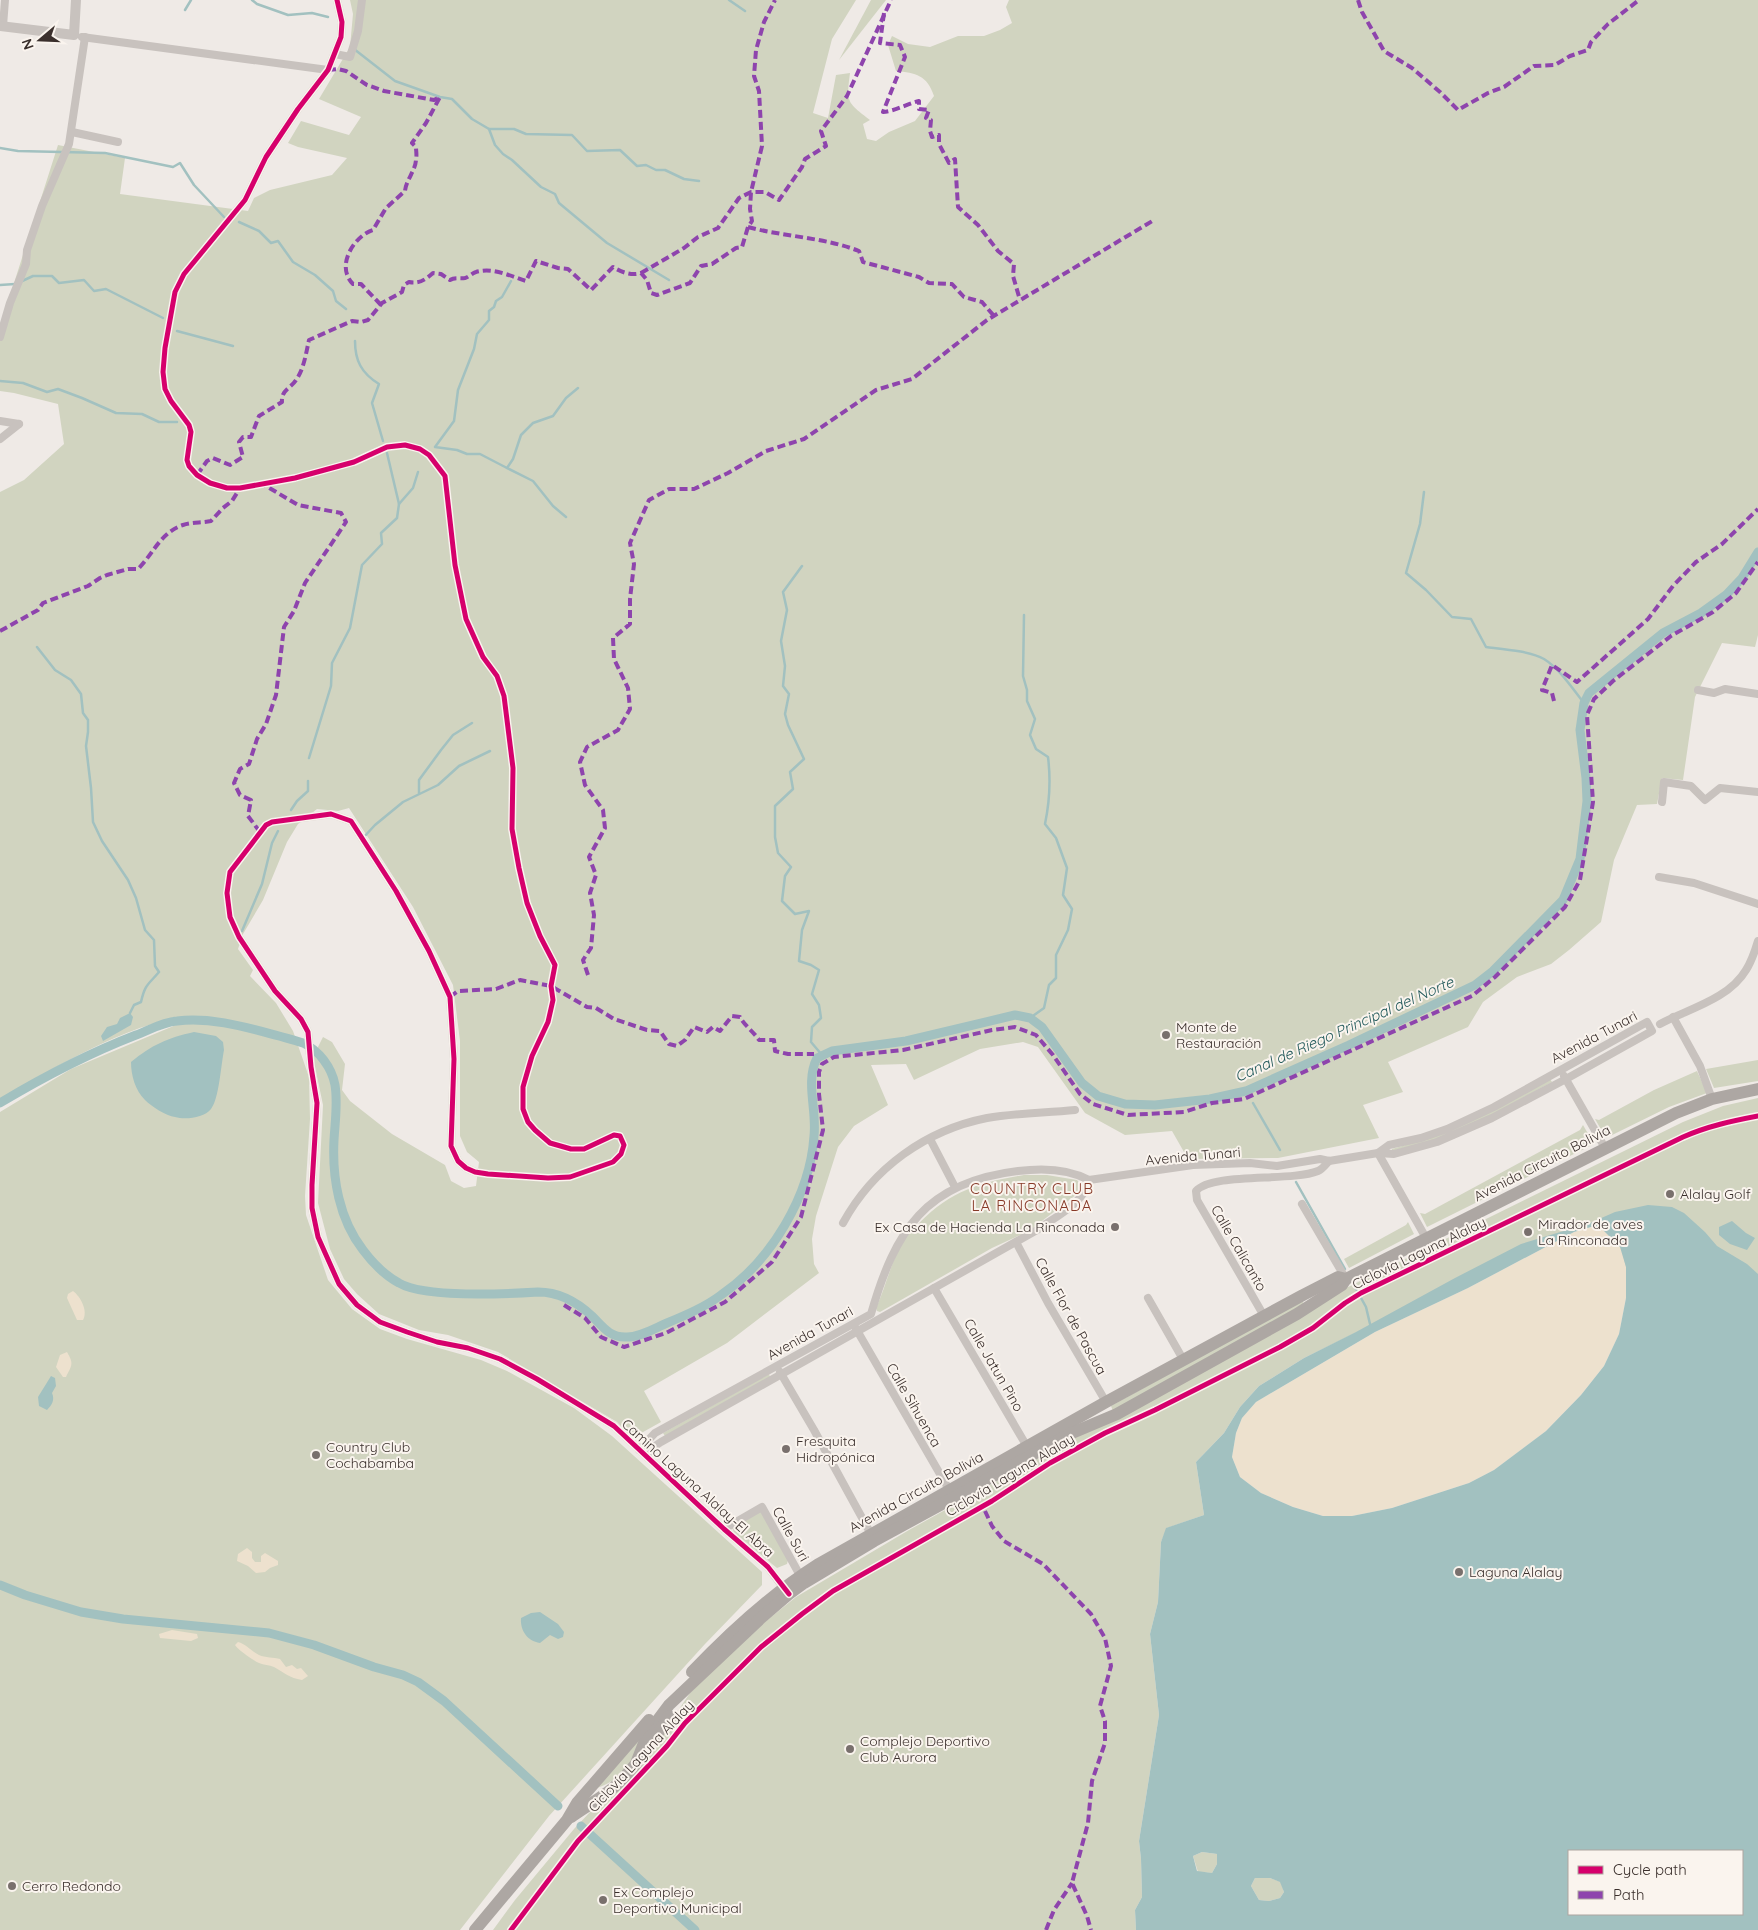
<svg xmlns="http://www.w3.org/2000/svg" width="1758" height="1930" viewBox="0 0 1758 1930" font-family="Quicksand,sans-serif">
<style>
.green{fill:#d1d4c0}
.sand{fill:#ede1ce}
.water{fill:#a2c1c0;fill-rule:evenodd}
.lines{fill:none;stroke-linecap:round;stroke-linejoin:round}
.stream{stroke:#a2c1c0;stroke-width:2.5}
.canal{stroke:#a2c1c0;stroke-width:9}
.minor{stroke:#c8c2be;stroke-width:8}
.tertiary{stroke:#c8c2be;stroke-width:10}
.primary{stroke:#ada7a3;stroke-width:12}
.quiet{stroke:#8e44ad;stroke-width:4;stroke-dasharray:8 4;stroke-linecap:butt}
.cycleway-casing{stroke:#faf4ee;stroke-width:8}
.cycleway{stroke:#d6006c;stroke-width:5}
.poi-dot{fill:#79706d;stroke:#faf4ee;stroke-width:2}
.labels{text-anchor:middle;dominant-baseline:central;stroke-width:4;stroke-linejoin:round;paint-order:stroke}
.poi-label{font-size:14px;fill:#3a2f2c;stroke:#faf4ee;text-anchor:start}
.street-label{font-size:14px;fill:#3a2f2c;stroke:#faf4ee}
.water-label{font-size:15px;font-style:italic;fill:#225a5b;stroke:#faf4ee}
.neighbourhood-label{font-size:15px;letter-spacing:1px;fill:#873927;stroke:#faf4ee}
</style>
<rect width="100%" height="100%" fill="#efeae6"/>
<g class="green">
<path d="M350,0H856L832,39L813,113L828,118L836,75L850,73C846,103 847,102 870,120L863,124L867,139L876,141L889,132L915,121L934,96C927,75 916,73 896,71L888,45L892,36L908,44L930,47L958,36H984L1000,30L1012,23L1006,7L1009,0H1758V635L1755,647L1722,643L1695,697L1683,780L1662,778L1657,804L1637,805L1614,860L1601,922L1569,950L1551,964L1517,977L1483,1002L1468,1027L1388,1062L1403,1092L1363,1105L1379,1138L1278,1158L1188,1159L1172,1131L1125,1135L1085,1113L1038,1047L1023,1042L980,1049L914,1080L906,1064L871,1065L888,1105L854,1126L838,1147L816,1216L812,1239L814,1264L819,1273L727,1343L644,1391L661,1422L636,1436L633,1439L617,1422L498,1352L448,1335L419,1330L379,1314L357,1294L344,1279L330,1249L318,1203L323,1105L313,1057L323,1037L332,1042L345,1064L342,1090L350,1101L392,1134L445,1165L451,1181L464,1188L476,1186L479,1162L467,1152L460,1136V1041L453,985L413,907L349,808L338,811L317,809L298,824L287,842L263,900L243,934L238,949L253,970L250,976L276,1003L293,1031L309,1077L310,1119L305,1196L306,1215L328,1280L352,1309L380,1329L407,1339L481,1360L507,1371L574,1408L612,1436L762,1572V1585L705,1644L549,1816L460,1930H0V1112L71,1069L195,1017C139,1016 48,1071 0,1100V492L24,480L64,444L58,404L14,393L0,391V327L58,145L125,158L120,194L248,211L254,198L270,190L332,175L347,158L298,147L288,143L301,121L349,135L361,117L319,99L350,47L353,14Z"/>
<path d="M871,0H886L839,60Z"/>
<path d="M1758,1060V1081L1714,1088L1706,1069Z"/>
<path d="M1697,1071L1707,1093L1669,1107L1606,1138L1595,1119L1599,1120L1654,1090Z"/>
<path d="M1550,1079L1552,1082L1493,1114L1434,1140L1392,1151V1149L1433,1137Z"/>
<path d="M1758,1098V1498L1589,1223L1560,1233L1304,1358L1259,1386L1240,1407L1224,1433L1196,1462L1204,1515L1167,1528L1161,1542L1158,1602L1150,1634L1159,1715L1139,1841L1141,1859L1142,1897L1135,1910L1136,1930H493L515,1900L574,1829L592,1810L643,1762L690,1693L756,1629L796,1597L909,1530L1338,1292L1683,1122L1723,1106Z"/>
<path d="M1583,1125L1594,1144L1427,1227L1420,1213L1425,1214L1580,1130Z"/>
<path d="M1024,1175H1047L1077,1180L1081,1185V1191L1029,1231L992,1248L880,1312L877,1311L876,1308C886,1286 891,1262 903,1241C906,1236 910,1233 914,1229C945,1193 978,1182 1024,1175Z"/>
<path d="M1408,1222L1414,1234L1349,1268L1344,1259L1406,1225Z"/>
<path d="M1302,1300L1304,1304L1113,1411L1111,1406Z"/>
<path d="M769,1374L770,1377L665,1436L663,1433Z"/>
<path d="M759,1512H761L788,1560L787,1564L777,1568L772,1564L734,1532L732,1528Z"/>
<path d="M645,1732C636,1756 623,1780 597,1788Z"/>
<path d="M1202,1852L1217,1854V1864L1212,1873L1198,1872L1193,1856Z"/>
<path d="M1255,1878H1270L1281,1882L1284,1892L1280,1898L1269,1901L1259,1900L1251,1886Z"/>
</g>
<g class="sand">
<path d="M1591,1227L1602,1228L1621,1247L1626,1267V1298L1619,1334L1604,1366L1581,1395L1546,1431L1494,1470L1469,1483L1392,1508L1352,1516H1323L1293,1507L1261,1493L1240,1477L1232,1457L1236,1433L1242,1418L1256,1402L1375,1332L1468,1288L1574,1232Z"/>
<path d="M73,1291C81,1297 88,1311 83,1320H77L67,1298L68,1294Z"/>
<path d="M67,1352C74,1364 72,1365 66,1377H63L56,1367L60,1355Z"/>
<path d="M247,1548L252,1552V1558L255,1562H261V1556L265,1553L278,1561V1565L270,1568L265,1572L256,1573L248,1566L237,1561L238,1554Z"/>
<path d="M172,1630L197,1634L198,1638L191,1641L160,1638L159,1634Z"/>
<path d="M238,1642C246,1644 251,1651 259,1655C265,1658 274,1657 280,1659L286,1667L292,1665L297,1669L301,1668L308,1676L302,1680C289,1678 285,1673 274,1667C269,1665 264,1665 259,1663C254,1661 237,1649 235,1645Z"/>
</g>
<g class="water">
<path d="M130,1013L133,1017L131,1025L103,1041L101,1036L107,1027L117,1024L120,1018Z"/>
<path d="M194,1032L216,1036L223,1042L224,1050C221,1065 219,1099 211,1109C204,1118 185,1120 175,1117C166,1116 151,1106 145,1100C135,1090 131,1075 131,1062C152,1045 167,1038 194,1032Z"/>
<path d="M1648,1205L1672,1207L1684,1213L1705,1232L1717,1246L1747,1264L1758,1274V1930H1136L1135,1910L1142,1897L1141,1859L1139,1841L1159,1715L1150,1634L1158,1602L1161,1542L1166,1528L1204,1515L1196,1462L1224,1433L1240,1407L1259,1386L1304,1358L1356,1332L1455,1278L1521,1244L1590,1223L1615,1212ZM1591,1227L1602,1229L1620,1247L1626,1267V1298L1619,1334L1604,1366L1581,1395L1546,1431L1494,1470L1469,1483L1392,1508L1352,1516H1323L1293,1507L1261,1493L1240,1477L1232,1457L1236,1433L1242,1418L1256,1402L1375,1332L1468,1288L1574,1232ZM1569,1851H1742V1914H1569ZM1202,1852L1217,1854V1864L1212,1873L1197,1871L1193,1856ZM1255,1878H1270L1280,1882L1284,1892L1280,1898L1269,1901L1259,1900L1251,1886Z"/>
<path d="M1732,1221L1746,1233L1755,1238L1747,1250L1730,1244L1719,1235V1227Z"/>
<path d="M51,1376L55,1378L56,1386L52,1393C55,1400 52,1405 47,1410L39,1406L38,1397Z"/>
<path d="M540,1612L558,1624L564,1632L563,1637L558,1639L550,1635L540,1643C527,1641 520,1630 521,1618L531,1613Z"/>
</g>
<g class="lines">
<g class="stream">
<path d="M252,0L257,4L288,15L312,13L328,17"/>
<path d="M729,0L745,11"/>
<path d="M185,10L191,0"/>
<path d="M354,49L395,81L440,97L452,99L472,119L489,129H514L526,134L572,135L587,151L620,150L637,166L646,165L656,170H665L684,179L699,181"/>
<path d="M489,129L495,145L503,154L512,160L541,187L555,194L559,203L607,243L669,280"/>
<path d="M0,148L18,151L105,153L173,167L180,163L194,185L224,217"/>
<path d="M239,222L259,231L271,243L278,241L293,262L315,275L333,291L336,301L346,309"/>
<path d="M511,281L502,297L496,301L494,307L489,311V320L477,334L474,349L458,390L454,421L435,447L457,450L467,454H480L507,468L513,459L521,435L533,423L553,416L566,398L578,388"/>
<path d="M20,282L33,276H52L59,283L84,280L94,291L106,289L163,318"/>
<path d="M0,285L15,284"/>
<path d="M177,331L233,346"/>
<path d="M355,341C355,360 361,373 379,384L372,403L383,441"/>
<path d="M0,381L23,383L47,392L58,389L82,398L116,413L142,414L159,422H177"/>
<path d="M387,453L399,504"/>
<path d="M507,468L533,481L553,506L566,517"/>
<path d="M1424,492L1420,524L1406,573L1426,590L1452,617L1471,619L1486,647C1502,649 1530,651 1544,659C1560,669 1572,688 1584,703"/>
<path d="M802,566L783,592L787,610L781,641L785,666L783,686L789,694L785,714L788,725L804,759L790,772L793,789L775,806V837L778,853L791,867L785,876L782,901L795,914L809,911L802,930L799,961L811,965L819,970L812,994L819,1005L821,1018L812,1027L811,1042L822,1055"/>
<path d="M1024,615L1023,676L1027,690V701L1035,719L1030,735L1036,749L1048,757C1051,781 1050,800 1045,824L1056,838L1067,868L1063,895L1072,909L1068,930L1056,955V978L1049,985L1044,1008L1030,1018"/>
<path d="M37,647L55,670L71,680L81,694L83,713L88,720V732L86,746L91,788L93,822L102,841L128,880L136,898L145,930L154,940L155,966L159,972C148,985 145,984 141,1002L134,1005L130,1013"/>
<path d="M309,758L331,686L332,663L350,628L362,565L382,544L381,533L397,518L399,504L413,488L418,472"/>
<path d="M419,793V780L441,750L453,735L472,723"/>
<path d="M291,810L297,801L308,791V781"/>
<path d="M363,838L375,825L403,802L438,785L459,766L490,751"/>
<path d="M242,931L262,884L272,843L278,831"/>
<path d="M1253,1103L1280,1150"/>
<path d="M1296,1182L1345,1269"/>
<path d="M1355,1287L1366,1307L1370,1324"/>
</g>
<g class="canal">
<path d="M0,1103C45,1076 87,1054 136,1035C149,1030 163,1022 177,1021C212,1017 245,1027 279,1036C286,1038 295,1040 303,1043C319,1050 332,1068 335,1085C338,1103 335,1122 334,1140C332,1178 339,1219 363,1250C372,1262 386,1276 399,1283C424,1298 506,1294 538,1292C559,1292 577,1302 592,1316C603,1327 610,1338 627,1337C641,1337 655,1328 667,1323C686,1315 705,1307 721,1295C771,1261 810,1196 814,1136C817,1109 805,1082 817,1058L832,1051L906,1041L1015,1015L1030,1018L1042,1027L1082,1083L1098,1096L1125,1104L1155,1105L1210,1099L1246,1091L1349,1045L1475,985L1493,971L1563,900L1580,859L1587,801L1586,778L1580,730L1584,703L1589,693L1663,633L1701,613L1726,595L1742,578L1758,552"/>
<path d="M0,1585L25,1595L81,1612L123,1619L269,1633L314,1645L374,1667L403,1675L418,1682L444,1701L558,1806"/>
<path d="M581,1826L695,1930"/>
</g>
<g class="minor">
<path d="M337,0L342,22L341,37L328,70L298,109L266,157L245,200L184,274L175,292L165,348L163,372L165,389L171,401L189,425L191,432L187,460L189,466L197,475L210,483L227,488H240L295,478L354,462L387,447L405,445L420,449L429,455L445,476L455,565L466,619L483,657L497,676L504,696L513,768L512,829L519,868L527,903L540,936L555,965L551,986L553,1000L548,1022L532,1056L523,1087V1109L528,1122L535,1130L550,1143L571,1149H584L614,1135L620,1136L624,1145L621,1154L613,1162L570,1177L548,1178L488,1174L475,1172L466,1168L458,1161L451,1146L454,1059L450,997L429,951L396,891L351,821L331,814L272,822L266,825L230,872L227,893L230,917L239,937L275,991L301,1019L308,1032L311,1067L317,1103L312,1185V1208L318,1237L339,1284L357,1305L380,1322L407,1332L437,1342L468,1348L500,1359L537,1379L614,1426L724,1529L768,1567L786,1591"/>
<path d="M3,26L5,0"/>
<path d="M82,37L328,70"/>
<path d="M335,54L350,57L358,31L362,0"/>
<path d="M72,132L118,142"/>
<path d="M0,337L10,303L26,264L27,250L42,206L69,144L85,37"/>
<path d="M0,421L19,424"/>
<path d="M0,439L19,424"/>
<path d="M1698,690L1714,693L1725,689L1758,694"/>
<path d="M1662,802L1664,782L1691,786L1705,800L1720,788L1758,792"/>
<path d="M1659,877L1694,883L1758,904"/>
<path d="M1673,1017L1700,1066L1712,1099"/>
<path d="M1660,1024C1688,1009 1729,999 1746,970C1752,961 1755,951 1758,941"/>
<path d="M1564,1076L1605,1148"/>
<path d="M930,1139L955,1187"/>
<path d="M1378,1153L1426,1238"/>
<path d="M1302,1204L1346,1279"/>
<path d="M843,1223C873,1168 926,1130 987,1118C1016,1113 1046,1113 1075,1110"/>
<path d="M1016,1242L1048,1303L1106,1402"/>
<path d="M934,1288L1029,1450"/>
<path d="M1148,1298L1184,1361"/>
<path d="M1264,1316L1197,1200L1196,1191C1212,1172 1291,1182 1318,1171C1323,1169 1326,1164 1329,1161"/>
<path d="M855,1327L951,1493"/>
<path d="M780,1372L814,1430L872,1536"/>
<path d="M639,1450L655,1433L871,1314C895,1231 925,1182 1018,1171C1041,1168 1067,1168 1089,1180L1193,1165L1250,1163L1277,1166L1320,1159L1329,1161L1378,1153L1394,1154L1437,1142L1492,1118L1566,1079L1652,1031L1647,1022L1494,1107L1447,1129L1421,1138L1389,1145L1378,1153"/>
<path d="M648,1458L655,1446L661,1442L1037,1230C1055,1217 1085,1203 1089,1180"/>
<path d="M724,1529L762,1507L802,1579"/>
</g>
<path class="tertiary" d="M0,26L74,35L76,0"/>
<g class="primary">
<path d="M692,1672C730,1632 770,1595 817,1565L1106,1402L1303,1295L1338,1277L1346,1279"/>
<path d="M637,1761L648,1733L669,1705L761,1618L789,1594L804,1583L874,1541L1032,1455L1072,1433L1117,1414L1297,1314L1342,1285L1346,1279L1676,1113L1712,1099L1758,1089"/>
<path d="M571,1817C585,1807 601,1798 613,1788C636,1768 653,1741 669,1716"/>
<path d="M475,1930L567,1820L577,1803L649,1720"/>
</g>
<g class="quiet">
<path d="M1358,0L1362,12L1384,51L1412,68L1440,92L1458,110L1488,93L1504,87L1534,66L1555,65L1570,56L1588,50L1591,42L1608,24L1639,0"/>
<path d="M884,13L880,43L900,45L905,57L883,112C895,111 907,104 919,101V109L929,110L926,118L931,120L930,131L932,137L939,135V144L949,163L955,159L958,207L978,225L998,251L1014,264L1013,276L1020,300"/>
<path d="M328,70L338,69L346,71L367,85L384,91L434,100L440,97"/>
<path d="M748,227C785,237 823,237 859,251L863,262L919,277L929,283L952,284L964,297L982,302L994,316"/>
<path d="M641,273L684,248L698,237L718,228L739,198L751,192H765L779,200L802,167L805,159L826,146L821,131L847,96L891,0"/>
<path d="M381,305L361,284H353C335,266 354,236 373,230L386,208L405,191C406,180 416,170 416,159C417,155 416,151 416,147L412,143L426,123L440,97"/>
<path d="M197,475L207,461L213,458L230,465L243,457L239,442L243,437H251L259,416L282,402C281,390 290,389 296,380C304,369 306,353 309,340L352,321L361,322L368,320L382,303L402,292L404,285L409,282C419,284 425,280 433,273L441,274L450,280C455,277 460,279 465,278C469,277 472,273 476,272C493,267 510,276 526,281L536,261L558,268L568,269L591,290L613,267C621,272 631,276 641,273L647,280L651,293L657,295L690,283L701,266L712,264L736,248L742,247L748,227L752,221L750,209L751,192L762,146L759,91L754,76L756,50L764,22L775,0"/>
<path d="M0,631L38,610L43,603L88,586L100,578L107,575L128,569H138C153,554 161,532 183,525C192,522 201,523 211,521L223,508L232,501L240,488"/>
<path d="M1554,701L1552,693L1542,690L1552,665L1577,682L1648,619L1673,586L1696,562L1722,544L1758,509"/>
<path d="M260,832L248,816L251,800L240,795L234,783L240,769L249,764L257,739L266,724L276,695L284,627L294,611L305,583L346,522L341,513L298,505L261,483"/>
<path d="M588,975L583,960L591,948L594,915L590,893L596,875L589,857L605,828L603,810L585,785L580,762L587,747L618,730L630,709L628,688L614,659L613,638L630,624V599L634,564L630,543L649,500L669,489H694L728,473L766,451L804,439L876,390L912,379L987,320L1154,220"/>
<path d="M450,997L458,991L496,989L520,980L551,986L587,1007L596,1008L614,1019L647,1030L660,1031L669,1044L677,1046L685,1040L694,1027L707,1032L713,1027L720,1031L732,1016L740,1017C745,1026 753,1031 759,1040H774L775,1051L788,1054H814"/>
<path d="M564,1305L585,1318L601,1337L624,1347L666,1333L725,1302L772,1262L801,1217L823,1130L819,1094V1072L822,1064L834,1057L903,1050L992,1030L1015,1027L1036,1035L1053,1055L1080,1094L1093,1104L1128,1115L1184,1112L1212,1103L1244,1099L1472,996L1495,977L1565,907L1580,880L1593,802L1587,715L1594,699L1613,681L1671,636L1713,612L1736,593L1758,562"/>
<path d="M985,1511L992,1526L1004,1541L1043,1564L1091,1614L1105,1638L1111,1666L1100,1706L1105,1721V1743L1092,1781L1088,1823L1072,1883L1087,1916L1091,1930"/>
<path d="M1046,1930L1054,1910L1072,1883"/>
</g>
<defs>
<g id="cycleway">
<path d="M337,0L342,22L341,37L328,70L298,109L266,157L245,200L184,274L175,292L165,348L163,372L165,389L171,401L189,425L191,432L187,460L189,466L197,475L210,483L227,488H240L295,478L354,462L387,447L405,445L420,449L429,455L445,476L455,565L466,619L483,657L497,676L504,696L513,768L512,829L519,868L527,903L540,936L555,965L551,986L553,1000L548,1022L532,1056L523,1087V1109L528,1122L535,1130L550,1143L571,1149H584L614,1135L620,1136L624,1145L621,1154L613,1162L570,1177L548,1178L488,1174L475,1172L466,1168L458,1161L451,1146L454,1059L450,997L429,951L396,891L351,821L331,814L272,822L266,825L230,872L227,893L230,917L239,937L275,991L301,1019L308,1032L311,1067L317,1103L312,1185V1208L318,1237L339,1284L357,1305L380,1322L407,1332L437,1342L468,1348L500,1359L537,1379L614,1426L724,1529L768,1567L789,1594"/>
<path d="M511,1930L578,1841L667,1746L685,1723L761,1647L802,1614L833,1591L992,1501L1050,1463L1105,1433L1155,1410L1280,1347L1313,1328L1345,1303L1361,1293L1683,1137C1708,1126 1732,1121 1758,1116"/>
</g>
</defs>
<use href="#cycleway" class="cycleway-casing"/>
<use href="#cycleway" class="cycleway"/>
</g>
<g class="poi-dot">
<circle cx="1166" cy="1035" r="5"/>
<circle cx="1670" cy="1194" r="5"/>
<circle cx="1115" cy="1227" r="5"/>
<circle cx="1528" cy="1232" r="5"/>
<circle cx="786" cy="1449" r="5"/>
<circle cx="316" cy="1455" r="5"/>
<circle cx="1459" cy="1572" r="5"/>
<circle cx="850" cy="1749" r="5"/>
<circle cx="12" cy="1886" r="5"/>
<circle cx="603" cy="1900" r="5"/>
</g>
<g class="labels">
<g class="poi-label">
<text x="1176" y="1027">Monte de<tspan x="1176" dy="16">Restauración</tspan></text>
<text x="1680" y="1194">Alalay Golf</text>
<text x="1538" y="1224">Mirador de aves<tspan x="1538" dy="16">La Rinconada</tspan></text>
<text x="1105" y="1227" text-anchor="end">Ex Casa de Hacienda La Rinconada</text>
<text x="796" y="1441">Fresquita<tspan x="796" dy="16">Hidropónica</tspan></text>
<text x="326" y="1447">Country Club<tspan x="326" dy="16">Cochabamba</tspan></text>
<text x="1469" y="1572">Laguna Alalay</text>
<text x="860" y="1741">Complejo Deportivo<tspan x="860" dy="16">Club Aurora</tspan></text>
<text x="22" y="1886">Cerro Redondo</text>
<text x="613" y="1892">Ex Complejo<tspan x="613" dy="16">Deportivo Municipal</tspan></text>
</g>
<g class="street-label">
<text transform="translate(1594 1037) rotate(-28)">Avenida Tunari</text>
<text transform="translate(1193 1156) rotate(-5)">Avenida Tunari</text>
<text transform="translate(1542 1163) rotate(-27)">Avenida Circuito Bolivia</text>
<text transform="translate(1239 1248) rotate(60)">Calle Calicanto</text>
<text transform="translate(1419 1253) rotate(-26)">Ciclovía Laguna Alalay</text>
<text transform="translate(1071 1316) rotate(61)">Calle Flor de Pascua</text>
<text transform="translate(810 1333) rotate(-29)">Avenida Tunari</text>
<text transform="translate(994 1365) rotate(60)">Calle Jatun Pino</text>
<text transform="translate(914 1405) rotate(60)">Calle Sihuenca</text>
<text transform="translate(1010 1475) rotate(-31)">Ciclovía Laguna Alalay</text>
<text transform="translate(698 1488) rotate(42)">Camino Laguna Alalay-El Abra</text>
<text transform="translate(916 1492) rotate(-29)">Avenida Circuito Bolivia</text>
<text transform="translate(791 1534) rotate(61)">Calle Suri</text>
<text transform="translate(641 1756) rotate(-47)">Ciclovía Laguna Alalay</text>
</g>
<g class="water-label">
<text transform="translate(1344 1029) rotate(-24)">Canal de Riego Principal del Norte</text>
</g>
<g class="neighbourhood-label">
<text x="1032" y="1188">COUNTRY CLUB<tspan x="1032" dy="17">LA RINCONADA</tspan></text>
</g>
</g>
<rect x="1568" y="1850" width="175" height="65" fill="#faf4ee" stroke="#ada5a0"/>
<rect x="1578" y="1866" width="25" height="8" fill="#d6006c" stroke="#ada5a0"/>
<text x="1613" y="1875" font-size="15" fill="#3a2f2c">Cycle path</text>
<rect x="1578" y="1891" width="25" height="8" fill="#8e44ad" stroke="#ada5a0"/>
<text x="1613" y="1900" font-size="15" fill="#3a2f2c">Path</text>
<g transform="translate(40 40) rotate(251)" stroke="#faf4ee" stroke-width="4" paint-order="stroke">
<path d="M0-4L9 19L0 12L-9 19Z" fill="#3a2f2c"/>
<text y="-8" font-size="14" font-weight="bold" text-anchor="middle" fill="#3a2f2c">N</text>
</g>
</svg>
